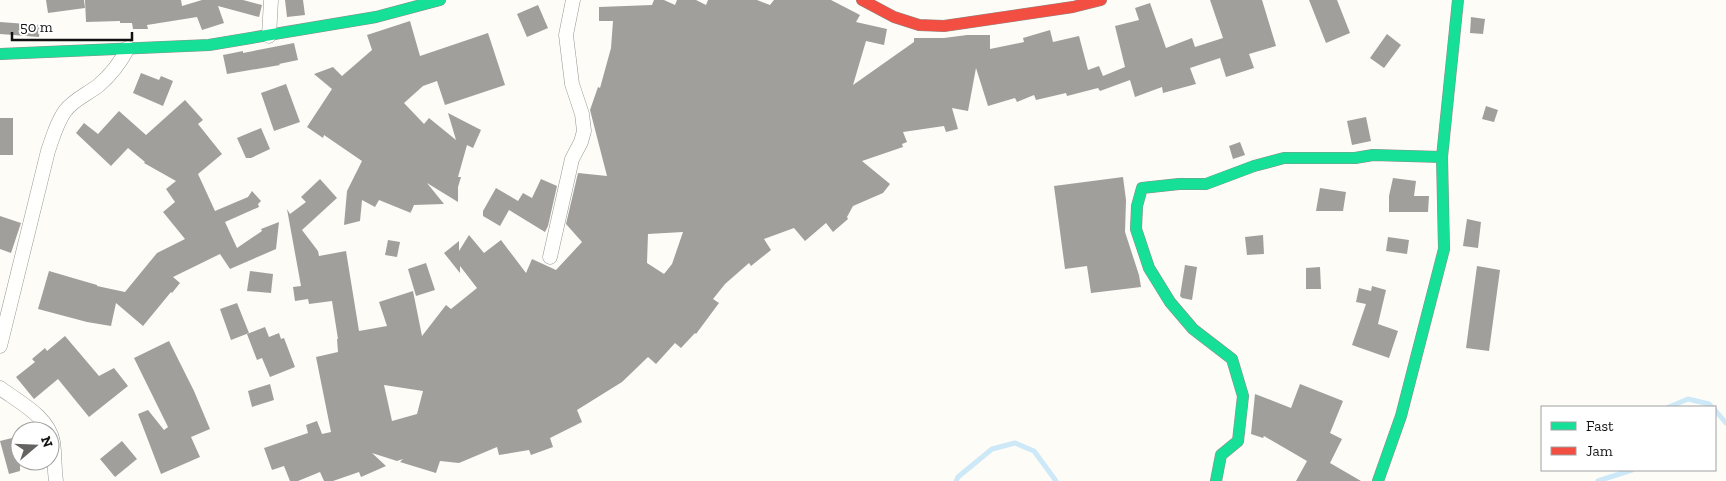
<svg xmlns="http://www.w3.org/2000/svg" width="1726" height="481" viewBox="0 0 1726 481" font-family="'Zilla Slab',serif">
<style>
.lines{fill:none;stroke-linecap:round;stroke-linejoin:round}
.stream{stroke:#cde8f7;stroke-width:5}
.building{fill:#a19f9c;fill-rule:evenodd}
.street-casing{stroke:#979795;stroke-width:15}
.fast-casing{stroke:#8e8d8b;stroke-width:12}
.jam-casing{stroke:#8e8d8b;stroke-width:12}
.street{stroke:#fffffe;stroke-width:14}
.fast{stroke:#16e098;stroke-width:11}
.jam{stroke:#f24e42;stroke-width:11}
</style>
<rect width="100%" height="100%" fill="#fdfcf7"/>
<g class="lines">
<g class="stream">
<path d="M1669,407L1688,399L1709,404L1712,407"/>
<path d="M1715,410L1726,423"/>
<path d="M956,481L958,477L992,449L1015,443L1034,451L1056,481"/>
<path d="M1598,481L1632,470"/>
</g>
</g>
<g class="building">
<path d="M46,0H84L85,8L48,13Z"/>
<path d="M85,0H181L182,6L202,0H243L262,5L259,17L218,6L224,23L202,30L197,17L147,25L148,29H133L132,23H120V21L86,22Z"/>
<path d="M285,0H303L305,15L287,17Z"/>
<path d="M654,0H664L675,5L677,0H696L706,5L708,0H757L770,5L774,0H831L860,15L856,22L887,29L884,45L866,41L853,85L914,42V38H944L967,35H990V49L1024,42L1023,38L1050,30L1053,42L1079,36L1088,70L1099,66L1103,76L1125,67L1115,26L1139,20L1135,8L1150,3L1166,48L1192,38L1195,47L1223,38L1210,0H1262L1276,46L1249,54L1254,68L1226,77L1220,58L1190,68L1196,84L1163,93L1162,87L1135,97L1130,80L1100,91L1098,88L1067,96L1066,93L1036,100L1034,95L1017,102L1015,98L988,106L976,68L968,111L952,108L958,129L946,132L944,126L903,132L907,142L902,144L903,147L862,161L890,184L883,193L853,206L847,217L848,219L833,232L826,223L805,241L794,228L764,239L771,250L751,266L749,263L725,284L713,299L719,303L696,334L695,333L681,348L675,343L656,364L648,357L622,382L577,410L582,422L550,438L553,447L531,455L529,450L499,455L497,447L459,463L440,461L436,473L400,462L403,459L397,461L372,453L386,466L361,477L359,472L333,481H324L320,472L298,481H290L284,466L272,470L264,448L308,433L306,425L317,421L322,434L331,432L316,357L338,352L337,339H338L332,301L309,304L308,299L295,301L293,287L301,286L287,209L290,214L306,202L301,197L320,179L337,198L302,230L318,251L319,256L346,251L359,331L387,326L379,302L413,291L422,336L446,305L451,309L477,288L460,266V273L444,253L459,241V251L469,235L484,253L501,240L526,273L532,259L556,270L582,242L566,224L578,173L607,176L590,110L598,87L600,88L611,48L613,21H599V7L652,5ZM683,232L672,264L664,274L647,263L648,234ZM384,385L423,391L417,414L392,421Z"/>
<path d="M1309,0H1337L1350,33L1326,43Z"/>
<path d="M538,5L548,28L527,37L517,14Z"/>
<path d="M1471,17L1485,19L1483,34L1470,33Z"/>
<path d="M410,21L420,56L488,33L505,85L445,105L437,81L423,86L404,103L424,124L429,118L456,140L448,113L481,130L473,148L467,145L458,177H461L458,187V202L427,183L444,204L414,205L411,212L410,211L411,213L379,200L375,207L362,200L360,221L344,225L347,191L362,161L324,135L323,138L307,127L332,89L314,74L333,67L342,76L372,50L367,35Z"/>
<path d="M0,22L40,25L39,37L0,34Z"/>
<path d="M1387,34L1401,45L1384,68L1370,58Z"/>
<path d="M294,43L298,60L279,64L280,65L227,74L223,55L243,51V53Z"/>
<path d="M141,73L159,80L161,76L173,81L163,106L133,93Z"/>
<path d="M286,84L300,122L274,131L261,93Z"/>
<path d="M185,100L203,120L198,124L222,154L198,174L215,211L248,197L252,191L261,201L258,204L259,207L225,222L237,248L262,231L261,229L279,222L276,249L230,269L220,254L173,277L180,283L172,293L171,292L143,326L116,303L111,326L87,322L38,309L49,271L97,285V286L125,292L157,253L185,239L163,212L175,202L166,189L176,181L144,163L145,162L128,148L111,166L76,133L84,123L98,134L119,111L146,135Z"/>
<path d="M1486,106L1498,110L1494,122L1482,119Z"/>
<path d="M1366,117L1371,141L1352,145L1347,121Z"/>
<rect x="0" y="118" width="13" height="37"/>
<path d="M261,128L270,149L251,158H246L237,138Z"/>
<path d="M1240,142L1245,155L1233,159L1229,146Z"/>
<path d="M1123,177L1126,200L1125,232L1139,275L1141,287L1091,293L1087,266L1065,269L1054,186Z"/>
<path d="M1393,178L1416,181L1414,196H1429L1428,212H1389V196Z"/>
<path d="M541,179L557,186L548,226L545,232L509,210L500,226L483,216V211L496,188L518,201L523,193L532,198Z"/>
<path d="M1320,188L1346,192L1343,211H1316Z"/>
<path d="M0,216L21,223L11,253L0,249Z"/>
<path d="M1467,219L1481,222L1478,248L1463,246Z"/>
<path d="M1263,235L1264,254L1247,255L1245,237Z"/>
<path d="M1388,237L1409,240L1407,254L1386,251Z"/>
<path d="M388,240L400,242L397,257L385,255Z"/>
<path d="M426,263L435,290L416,296L408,269Z"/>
<path d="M1185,265L1197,267L1192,300L1182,298L1180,296Z"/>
<path d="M1477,266L1500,270L1489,351L1466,348Z"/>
<path d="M1320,267L1321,289H1306V268Z"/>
<path d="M250,271L273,274L271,293L247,291Z"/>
<path d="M1372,286L1386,290L1378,324L1398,331L1389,358L1352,345L1366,304L1356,302L1359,288L1371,291Z"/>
<path d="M237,303L249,333L231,340L220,309Z"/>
<path d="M265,327L269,337L279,333L281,339L284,338L295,367L270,377L262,358L257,360L247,334Z"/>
<path d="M65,336L99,376L114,368L128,386L89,417L58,379L34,399L16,377L35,362L32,359L45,348L47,351Z"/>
<path d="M169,341L194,391L210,429L191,437L200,457L161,474L138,414L148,410L164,430L168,427L134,358Z"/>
<path d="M270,384L274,400L252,407L248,391Z"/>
<path d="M1300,384L1343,401L1330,433L1342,439L1330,463L1361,481H1296L1307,461L1264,436L1263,438L1251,434L1255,394L1291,408Z"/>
<path d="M20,436V471L9,474L0,441Z"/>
<path d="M122,441L137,459L115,477L100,459Z"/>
</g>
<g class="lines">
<defs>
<g id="street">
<path d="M269,36L271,0"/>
<path d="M550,257L572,159L581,142L584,131L582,114L572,84L566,35L573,0"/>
<path d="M0,346L48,151C53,137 56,124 65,111C74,99 88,94 99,85C112,74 120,63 128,48"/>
<path d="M0,388C19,402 49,417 53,442C55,455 54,467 56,481"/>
</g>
<g id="fast">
<path d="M0,54L209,45L376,17L440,0"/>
<path d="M1216,481L1221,455L1238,441L1243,396L1232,359L1193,329L1170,302L1149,268L1136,229L1137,206L1142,188L1179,184H1206L1254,166L1284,158H1355L1373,155L1442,157"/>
<path d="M1378,481L1401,416L1444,249L1442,157L1458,0"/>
</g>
<path id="jam" d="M862,0L894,17L919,25L944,26L1073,7L1101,0"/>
</defs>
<use href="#street" class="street-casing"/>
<use href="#fast" class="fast-casing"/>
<use href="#jam" class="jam-casing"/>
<use href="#street" class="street"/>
<use href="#fast" class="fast"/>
<use href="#jam" class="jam"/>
</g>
<rect x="1541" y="406" width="175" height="65" fill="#ffffff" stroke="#a0a0a0"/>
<rect x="1551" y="422" width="25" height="8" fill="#16e098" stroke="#a0a0a0"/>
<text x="1586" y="431" font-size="15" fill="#111111">Fast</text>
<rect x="1551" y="447" width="25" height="8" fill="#f24e42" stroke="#a0a0a0"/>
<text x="1586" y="456" font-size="15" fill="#111111">Jam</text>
<g transform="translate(35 446) rotate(71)"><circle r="24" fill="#ffffff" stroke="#a0a0a0"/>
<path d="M0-4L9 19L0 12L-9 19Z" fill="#646362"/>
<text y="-8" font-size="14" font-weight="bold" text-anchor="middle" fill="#111111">N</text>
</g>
<path d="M12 32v8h120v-8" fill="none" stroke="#111111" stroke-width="2.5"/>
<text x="20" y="32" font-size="15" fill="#111111" stroke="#ffffff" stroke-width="4" paint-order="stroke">50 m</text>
</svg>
